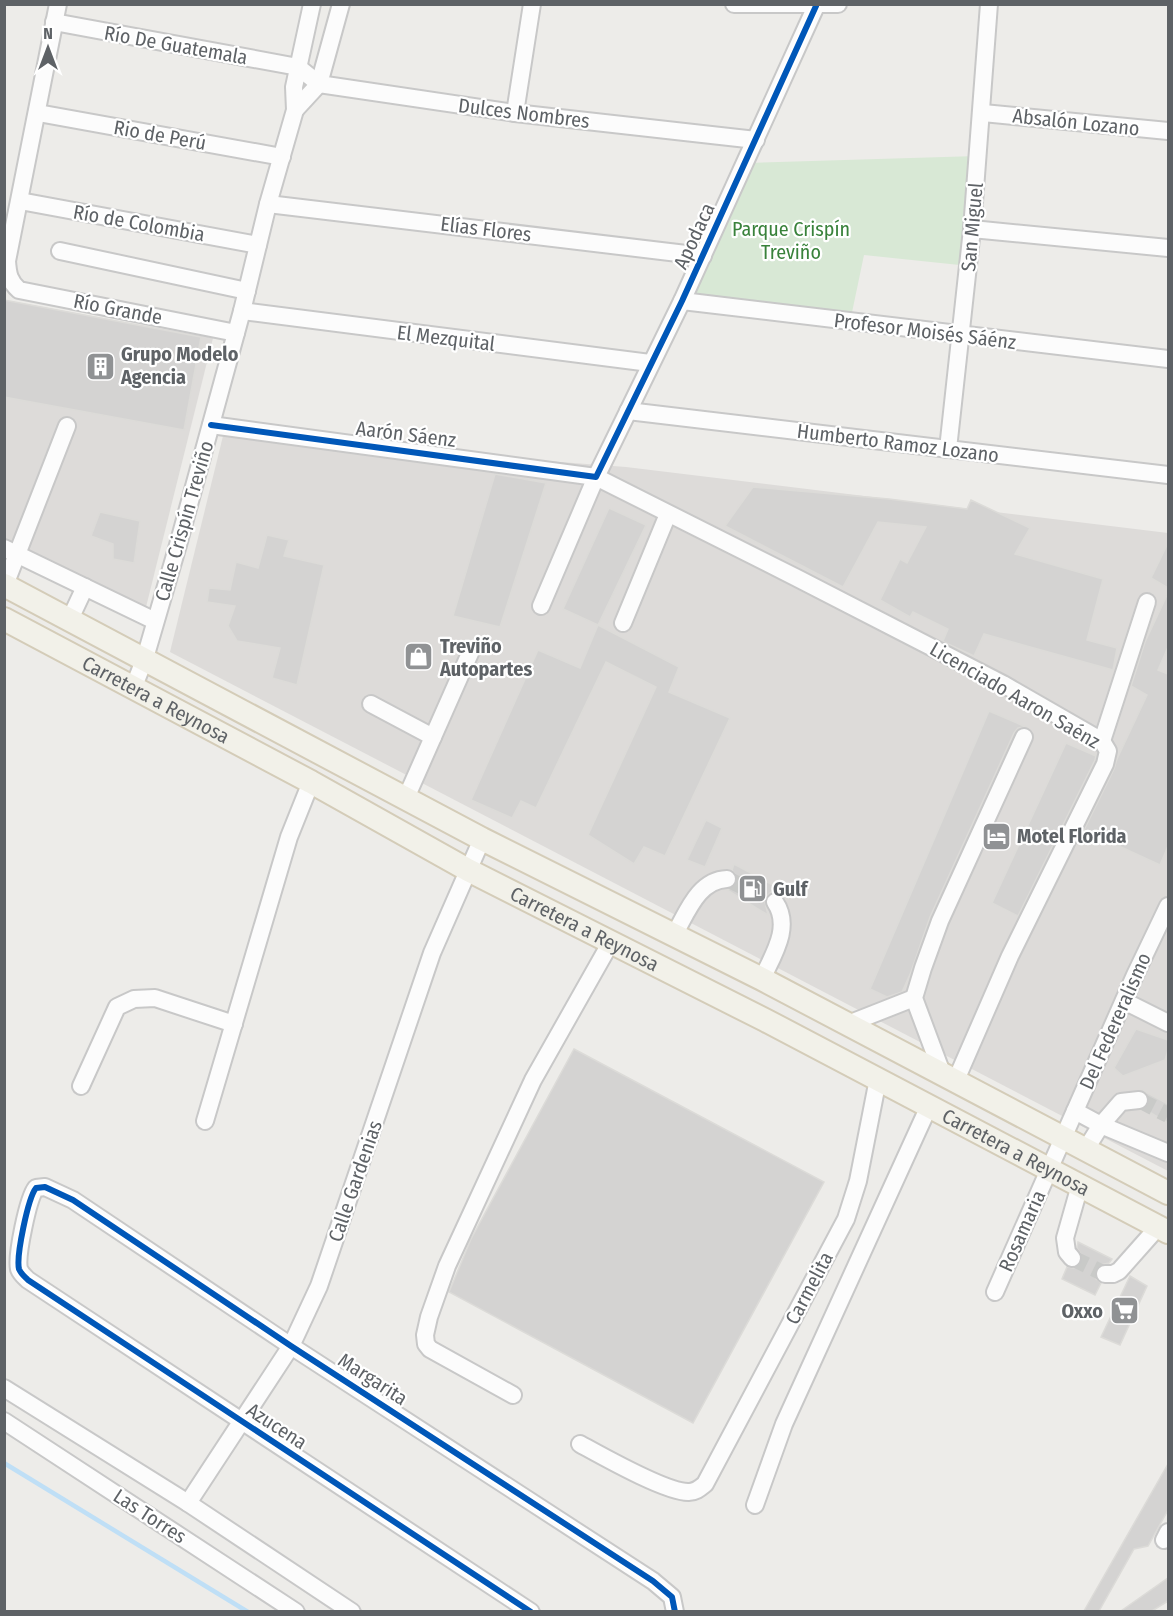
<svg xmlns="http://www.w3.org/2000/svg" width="1173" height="1616" viewBox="0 0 1173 1616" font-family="'Fira Sans Condensed',sans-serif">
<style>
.industrial{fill:#dddbd9}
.green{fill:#d8e8d5}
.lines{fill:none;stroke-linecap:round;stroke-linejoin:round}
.stream{stroke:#bfdff6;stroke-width:4.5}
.building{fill:#d4d3d2;stroke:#dcdbd8;stroke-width:1.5}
.minor-tunnel{stroke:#c9cac8;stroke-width:16;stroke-dasharray:16 8;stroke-linecap:butt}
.minor-casing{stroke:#c8c8c8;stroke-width:20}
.major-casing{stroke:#d4ccb8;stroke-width:26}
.minor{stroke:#fcfcfc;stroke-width:16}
.major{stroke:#f2f1e9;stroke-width:22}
.cycleway-casing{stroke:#fff;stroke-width:10}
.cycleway{stroke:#0057b8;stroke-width:6}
.labels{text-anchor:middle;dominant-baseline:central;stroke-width:4.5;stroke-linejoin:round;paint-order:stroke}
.street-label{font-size:20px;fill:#5e6266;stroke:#fff}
.park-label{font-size:20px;fill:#39823b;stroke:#fff}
.poi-label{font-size:20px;font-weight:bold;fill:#5e6266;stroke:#fff;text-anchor:start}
</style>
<rect width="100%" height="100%" fill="#edece9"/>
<g class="industrial">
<path d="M5,300L213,338L146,607L5,543Z"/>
<path d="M223,436L626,467L1168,533V1171L170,652Z"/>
</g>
<path class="green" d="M977,156L969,266L864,255L850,322L682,301L746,163Z"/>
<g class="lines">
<path class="stream" d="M4,1463L248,1612"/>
</g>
<g class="building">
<path d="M4,300L201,337L184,430L4,397Z"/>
<path d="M495,474L546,483L500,627L453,616Z"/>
<path d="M753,487L889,499L967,509L971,500L1030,528L1015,554L1103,579L1087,640L1117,648L1113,670L984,634L974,656L946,643L943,641L948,629L913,612L910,617L880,600L900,559L907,563L926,527L878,522L843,587L725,526Z"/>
<path d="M609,508L646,525L598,625L563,609Z"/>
<path d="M100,512L140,521L134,563L113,559V544L91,536Z"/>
<path d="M267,535L289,540L284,556L324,565L297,685L272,678L280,648L237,641L228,626L235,606L207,602L209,588L230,590L236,562L258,568Z"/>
<path d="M1168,543V588L1151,578Z"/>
<path d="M1168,593V647L1158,670L1168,674V846L1160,865L1084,830L1114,769L1117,759L1147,695L1131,686L1145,642Z"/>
<path d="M598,625L679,667L669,692L730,718L665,856L644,847L634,864L588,835L656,687L606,662L536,808L521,801L512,818L471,800L538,650L580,668Z"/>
<path d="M989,711L1026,727L1018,728L1014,733L930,917L911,972L902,992L887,997L870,989Z"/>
<path d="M1066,743L1096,756L1095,760L1018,916L992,903Z"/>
<path d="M706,820L722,828L705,867L687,860Z"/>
<path d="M734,864L782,890L780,893L771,892L766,897L765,902L768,915L727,890L733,887L737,882V877L732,870Z"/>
<path d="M1136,1029L1168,1040V1050L1165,1060L1123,1076L1114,1068Z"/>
<path d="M574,1049L824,1182L693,1423L449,1292L471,1239Z"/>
<path d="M1144,1091L1168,1104V1123L1144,1109L1148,1105L1149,1099Z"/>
<path d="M1078,1242L1112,1259L1109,1263L1100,1265L1096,1269V1279L1101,1283L1095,1295L1062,1279L1067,1267L1074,1268L1082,1262V1256L1077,1248Z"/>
<path d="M1130,1276L1147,1286L1120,1345L1101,1337Z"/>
<path d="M1168,1464V1510L1148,1546L1134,1549L1099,1611H1084Z"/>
<path d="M1168,1578V1601L1152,1611H1121Z"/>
</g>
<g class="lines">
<g class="minor-tunnel">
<path d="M727,879L775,902"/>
<path d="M1139,1100L1168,1115"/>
<path d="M1072,1258L1105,1274"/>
</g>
<defs>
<g id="minor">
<path d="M58,4L7,261C8,274 9,281 19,290L236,333"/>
<path d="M734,4H838"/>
<path d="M54,22L298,67L319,84L515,113L756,140"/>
<path d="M295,110L319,84L341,4"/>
<path d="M38,113L282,157"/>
<path d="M515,113L532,4"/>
<path d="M983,113L1168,131"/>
<path d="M20,201L258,245"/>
<path d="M268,204L703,256"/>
<path d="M972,229L1168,248"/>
<path d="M60,251L247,291"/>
<path d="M682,301L1168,359"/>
<path d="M242,311L650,363"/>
<path d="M628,411L1168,475"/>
<path d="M211,425L596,477L797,578L1003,684L1102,741L1108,751L1105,764L1010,956L956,1080"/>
<path d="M948,449L972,229L989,4"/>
<path d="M4,548L155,621"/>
<path d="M5,585L67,426"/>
<path d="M541,606L596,477L682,301L816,6"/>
<path d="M70,619L85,587"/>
<path d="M623,623L668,514"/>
<path d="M134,686L145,658L178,545L242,311L268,204L295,110L294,87L312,4"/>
<path d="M371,704L433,737"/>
<path d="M1102,741L1147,602"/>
<path d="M406,798L471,651"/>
<path d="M674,935C687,913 698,880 727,879"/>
<path d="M762,979C773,955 792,927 775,902"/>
<path d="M1124,1001L1168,1023"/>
<path d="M848,1024L914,998"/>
<path d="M942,1073L914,998L923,968L940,921L1024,737"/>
<path d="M81,1086L117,1007L134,999L155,998L234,1024"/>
<path d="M1075,1111L1101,1125L1168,1153"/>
<path d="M205,1121L289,837L311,782"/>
<path d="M1086,1149L1101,1125L1121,1102L1139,1100"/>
<path d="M1072,1258L1067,1252L1065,1238L1080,1185"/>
<path d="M1105,1274H1113L1119,1271L1158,1227"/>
<path d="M995,1292L1135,975L1168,906"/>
<path d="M4,1388L188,1503L352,1612"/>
<path d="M513,1395L430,1349L426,1344L425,1335L429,1317L447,1266L533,1080L611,942"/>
<path d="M4,1421L296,1612"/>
<path d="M580,1444C602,1456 667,1493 689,1492C696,1492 700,1488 705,1484L846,1219L858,1181L878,1079"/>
<path d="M188,1503L291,1346L319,1286L432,953L482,839"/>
<path d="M755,1505L784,1424L929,1106"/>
<path d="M1164,1540L1168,1532"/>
<path d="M531,1612L28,1280C24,1276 21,1274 19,1269C16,1256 28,1198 36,1188L45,1187L73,1200L291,1346L653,1581L672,1597L675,1612"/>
</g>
<g id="major">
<path d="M4,585L482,839L762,979L1168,1193"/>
<path id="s1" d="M4,619L311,782L468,870L765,1020L1168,1232"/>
</g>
</defs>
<use href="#minor" class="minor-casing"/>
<use href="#major" class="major-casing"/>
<use href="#minor" class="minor"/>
<use href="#major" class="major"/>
<defs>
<g id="cycleway">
<path d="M211,425L596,477L682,301L816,6"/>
<path d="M531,1612L28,1280C24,1276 21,1274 19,1269C16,1256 28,1198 36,1188L45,1187L73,1200L291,1346L653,1581L672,1597L675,1612"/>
</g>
</defs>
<use href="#cycleway" class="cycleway-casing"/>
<use href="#cycleway" class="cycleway"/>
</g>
<defs>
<symbol id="building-square" viewBox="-11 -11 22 22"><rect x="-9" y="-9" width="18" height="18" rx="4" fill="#909294" stroke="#fff"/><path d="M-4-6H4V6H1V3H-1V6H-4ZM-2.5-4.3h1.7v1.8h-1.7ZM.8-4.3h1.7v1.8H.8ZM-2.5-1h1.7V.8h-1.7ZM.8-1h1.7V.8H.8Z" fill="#fff"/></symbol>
<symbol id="shop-square" viewBox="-11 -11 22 22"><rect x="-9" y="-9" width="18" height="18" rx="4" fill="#909294" stroke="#fff"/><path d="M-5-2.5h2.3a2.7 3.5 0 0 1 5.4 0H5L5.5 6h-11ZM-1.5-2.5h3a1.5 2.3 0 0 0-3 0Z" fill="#fff"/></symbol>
<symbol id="hotel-square" viewBox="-11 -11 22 22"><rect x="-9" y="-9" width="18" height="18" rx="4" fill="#909294" stroke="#fff"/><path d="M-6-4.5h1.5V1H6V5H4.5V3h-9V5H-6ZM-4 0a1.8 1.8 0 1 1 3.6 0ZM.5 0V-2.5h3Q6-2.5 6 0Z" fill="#fff"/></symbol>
<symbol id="fuel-square" viewBox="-11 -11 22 22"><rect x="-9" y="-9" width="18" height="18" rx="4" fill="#909294" stroke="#fff"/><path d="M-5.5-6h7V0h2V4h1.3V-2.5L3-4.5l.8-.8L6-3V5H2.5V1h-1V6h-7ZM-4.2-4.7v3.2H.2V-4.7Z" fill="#fff"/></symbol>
<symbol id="supermarket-square" viewBox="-11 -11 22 22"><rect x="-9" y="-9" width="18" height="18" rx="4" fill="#909294" stroke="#fff"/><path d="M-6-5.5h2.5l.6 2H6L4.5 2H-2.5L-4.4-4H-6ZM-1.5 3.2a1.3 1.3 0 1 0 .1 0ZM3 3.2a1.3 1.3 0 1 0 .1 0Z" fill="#fff"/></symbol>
</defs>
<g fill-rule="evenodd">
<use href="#building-square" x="84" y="350" width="33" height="33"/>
<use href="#shop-square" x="402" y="640" width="33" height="33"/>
<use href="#hotel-square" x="980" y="820" width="33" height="33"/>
<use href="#fuel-square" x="736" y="872" width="33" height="33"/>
<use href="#supermarket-square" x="1108" y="1294" width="33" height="33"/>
</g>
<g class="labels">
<g class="street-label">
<text transform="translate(176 45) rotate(10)">Río De Guatemala</text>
<text transform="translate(524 113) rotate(7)">Dulces Nombres</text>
<text transform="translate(1076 122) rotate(6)">Absalón Lozano</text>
<text transform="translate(160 135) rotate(10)">Rio de Perú</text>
<text transform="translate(139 223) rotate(10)">Río de Colombia</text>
<text transform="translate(972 227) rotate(-85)">San Miguel</text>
<text transform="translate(486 229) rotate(7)">Elías Flores</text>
<text transform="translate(694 236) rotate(-65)">Apodaca</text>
<text transform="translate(118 309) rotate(11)">Río Grande</text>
<text transform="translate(925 331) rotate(7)">Profesor Moisés Sáénz</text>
<text transform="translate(446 338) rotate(7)">El Mezquital</text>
<text transform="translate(406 434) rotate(7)">Aarón Sáenz</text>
<text transform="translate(898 443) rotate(7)">Humberto Ramoz Lozano</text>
<text transform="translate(184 521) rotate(-74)">Calle Crispín Treviño</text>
<text transform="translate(1015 695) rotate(30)">Licenciado Aaron Saénz</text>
<text stroke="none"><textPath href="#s1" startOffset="172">Carretera a Reynosa</textPath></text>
<text stroke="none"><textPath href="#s1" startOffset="658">Carretera a Reynosa</textPath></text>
<text transform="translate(1115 1021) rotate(-66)">Del Federeralismo</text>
<text stroke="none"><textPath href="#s1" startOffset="1144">Carretera a Reynosa</textPath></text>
<text transform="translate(355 1181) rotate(-71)">Calle Gardenias</text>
<text transform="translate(1022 1231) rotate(-66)">Rosamaria</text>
<text transform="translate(809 1288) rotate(-62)">Carmelita</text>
<text transform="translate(373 1379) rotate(33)">Margarita</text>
<text transform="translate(277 1426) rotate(33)">Azucena</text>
<text transform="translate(150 1516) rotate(33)">Las Torres</text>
</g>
<g class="park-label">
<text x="791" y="229">Parque Crispín<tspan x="791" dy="23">Treviño</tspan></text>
</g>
<g class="poi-label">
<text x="121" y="354">Grupo Modelo<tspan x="121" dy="23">Agencia</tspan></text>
<text x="440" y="646">Treviño<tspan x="440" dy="23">Autopartes</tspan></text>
<text x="1017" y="836">Motel Florida</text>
<text x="773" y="889">Gulf</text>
<text x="1103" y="1311" text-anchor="end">Oxxo</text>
</g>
</g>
<rect width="1173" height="1616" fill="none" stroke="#5e6266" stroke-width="12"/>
<g transform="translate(48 48)" stroke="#ffffff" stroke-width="4.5" paint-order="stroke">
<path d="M0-4.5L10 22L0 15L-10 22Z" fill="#5e6266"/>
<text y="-9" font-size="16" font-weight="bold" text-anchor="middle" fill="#5e6266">N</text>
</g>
</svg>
